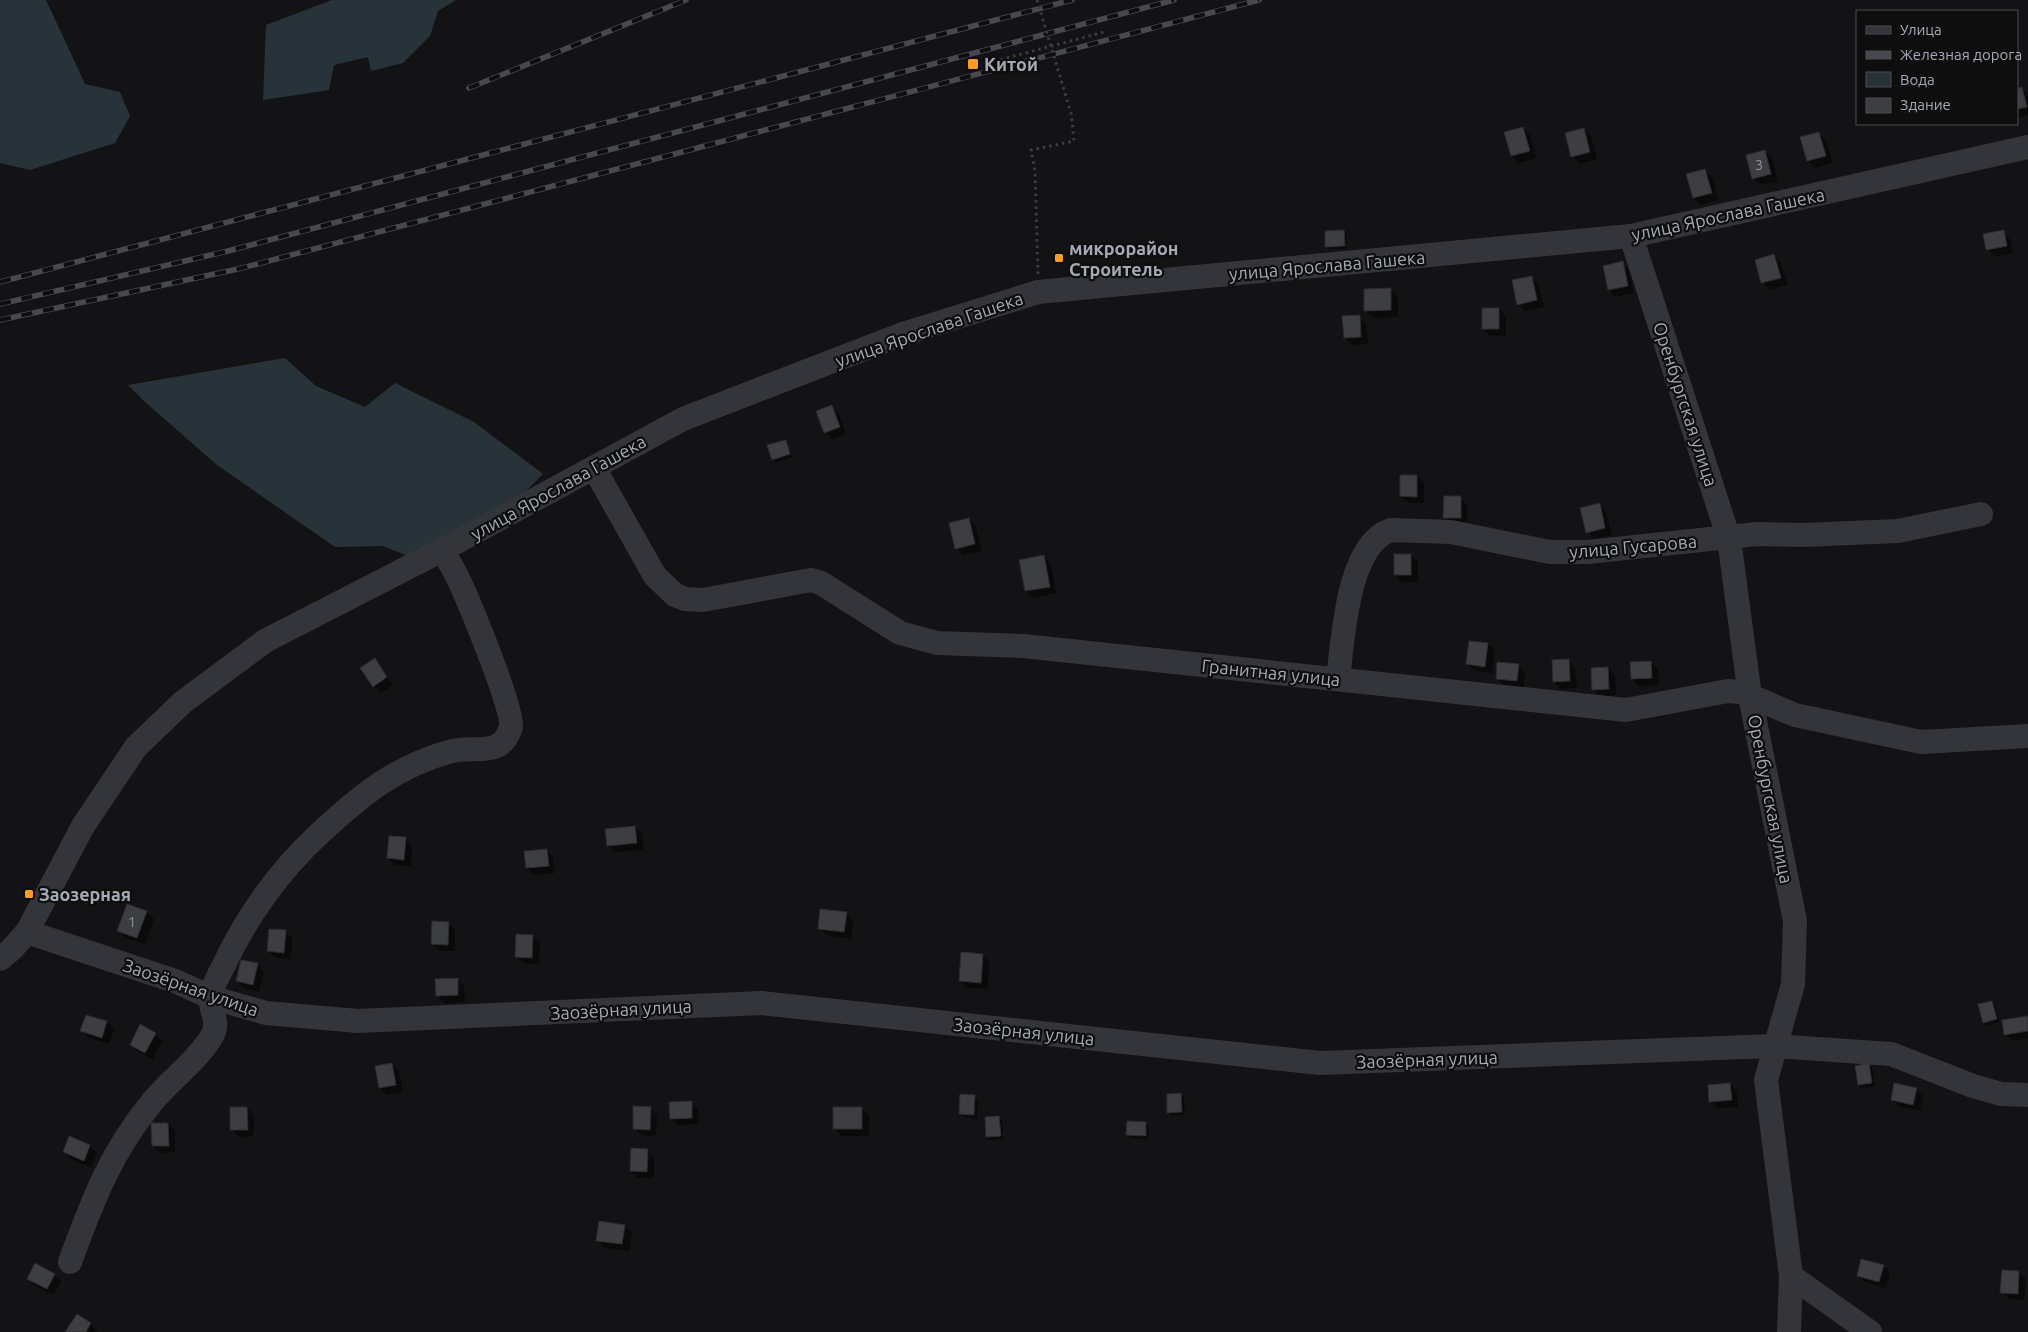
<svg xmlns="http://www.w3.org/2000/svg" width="2028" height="1332" viewBox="0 0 2028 1332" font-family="Ubuntu,sans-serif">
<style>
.water{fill:#283339}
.shadow{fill:#0007}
.building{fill:#3d3e42;stroke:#2d2d31}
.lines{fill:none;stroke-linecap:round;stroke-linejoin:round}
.path{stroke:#393c41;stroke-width:3;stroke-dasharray:2.5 4;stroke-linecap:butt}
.minor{stroke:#34353a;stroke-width:24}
.rail-casing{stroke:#46494f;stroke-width:5.5}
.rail{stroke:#0e0e0f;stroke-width:4;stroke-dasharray:11;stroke-linecap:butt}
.path-bridge{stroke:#393c41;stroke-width:3;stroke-dasharray:2.5 4;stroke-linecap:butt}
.poi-dot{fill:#fa9c25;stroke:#0e0e0f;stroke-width:2}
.labels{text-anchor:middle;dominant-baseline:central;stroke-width:4.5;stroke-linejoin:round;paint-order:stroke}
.number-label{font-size:15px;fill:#8a9099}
.poi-label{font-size:18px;font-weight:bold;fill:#a4abb6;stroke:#0e0e0f;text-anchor:start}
.street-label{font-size:18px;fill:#a4abb6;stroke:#0e0e0f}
</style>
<rect width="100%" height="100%" fill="#131315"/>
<g class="water">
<path d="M0,0H46L85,84L120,92L130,116L115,143L30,170L0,163Z"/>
<path d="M332,0H456L438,11L430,36L403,63L371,71L368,57L334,65L329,90L263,100L266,25Z"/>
<path d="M285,358L316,386L365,407L395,383L474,422L543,474L511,506L412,557L382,546L335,547L217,465L145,402L128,385Z"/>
</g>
<g class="shadow">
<path d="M2022,89L2028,95V115L2017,118V90Z"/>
<path d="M1523,128L1530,135L1536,158L1519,163L1512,156Z"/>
<path d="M1584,129L1591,136L1597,159L1580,164L1572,156Z"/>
<path d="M1819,133L1826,141L1833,163L1815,168L1808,161L1802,138Z"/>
<path d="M1764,151L1772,158L1778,181L1761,185L1753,178Z"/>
<path d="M1704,170L1712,177L1718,200L1701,205L1694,198Z"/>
<path d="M1344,232L1347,235V249H1330L1326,246Z"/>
<path d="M2003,232L2010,239L2013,253L1995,257L1988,250L1985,235Z"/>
<path d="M1774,256L1781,263L1787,285L1770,290L1763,283L1756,260Z"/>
<path d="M1622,263L1629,270L1634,293L1616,297L1609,290L1604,267Z"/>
<path d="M1531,277L1538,284L1544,307L1525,311L1518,304Z"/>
<path d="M1390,290L1398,297V317L1373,318L1366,311Z"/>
<path d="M1499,309L1506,316V336H1490L1483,329Z"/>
<path d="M1359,317L1366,324L1368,344L1352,345L1345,338Z"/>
<path d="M832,407L839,414L846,434L832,439L825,432Z"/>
<path d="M785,441L793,457L776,463L773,460Z"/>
<path d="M1417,476L1424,483V503H1408L1401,496Z"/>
<path d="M1460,497L1467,505V524H1452L1445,517Z"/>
<path d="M1599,505L1606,512L1612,535L1594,539L1587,532Z"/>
<path d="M969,519L976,527L982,551L963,555L956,548Z"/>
<path d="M1411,555L1418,562V582H1402L1395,575Z"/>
<path d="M1044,557L1051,564L1056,593L1033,598L1026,591Z"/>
<path d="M1488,644L1495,651L1492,673L1475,671L1467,664Z"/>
<path d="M374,660L393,685L381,693L374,686Z"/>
<path d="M1568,660L1575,668L1577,688L1561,689L1554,682Z"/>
<path d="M1650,662L1658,669L1659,685L1639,686L1632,679Z"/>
<path d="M1518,665L1525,673L1524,688L1504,686L1497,679Z"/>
<path d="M1608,668L1615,676L1616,695L1601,697L1594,690Z"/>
<path d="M635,827L642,834L643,850L615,852L608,845Z"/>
<path d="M405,838L412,846L411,866L395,865L388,858Z"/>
<path d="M546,850L553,857L555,873L534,875L527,868Z"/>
<path d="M128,905L147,912L154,919L145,944L126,938L119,931Z"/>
<path d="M846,914L853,921L851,939L826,935L819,928Z"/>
<path d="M448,923L455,930V951H439L432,943Z"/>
<path d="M285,931L292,938L291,959L276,958L268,951Z"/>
<path d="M532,936L540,943L539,964L523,963L516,956Z"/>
<path d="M982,955L989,962L988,989L967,988L960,981Z"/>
<path d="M257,964L264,972L259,992L244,988L237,981Z"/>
<path d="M457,979L464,986L465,1002L444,1003L437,996Z"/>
<path d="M1992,1002L1995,1005L2000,1022L1987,1026L1984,1023L1980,1005Z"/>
<path d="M86,1016L107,1022L114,1029L109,1044L89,1038L82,1031Z"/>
<path d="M2028,1017V1039L2013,1041L2005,1034Z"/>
<path d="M155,1034L162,1041L153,1059L138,1052L131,1044Z"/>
<path d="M392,1064L399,1071L403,1092L387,1095L380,1088Z"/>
<path d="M1869,1065L1872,1068L1875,1086L1862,1088L1859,1084Z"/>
<path d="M1730,1084L1737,1091L1738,1107L1717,1108L1710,1101Z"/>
<path d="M1916,1089L1923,1096L1920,1111L1899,1107L1892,1100Z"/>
<path d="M1181,1094L1184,1097L1185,1115L1172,1116L1169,1112Z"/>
<path d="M975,1096L978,1100L977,1118L963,1117L960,1114Z"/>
<path d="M691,1102L698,1109L699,1124L678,1125L671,1118Z"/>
<path d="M247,1108L254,1115V1136L239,1137L232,1130Z"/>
<path d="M650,1108L657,1115L656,1136L641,1135L634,1128Z"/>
<path d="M861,1108L869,1115V1136H841L834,1129Z"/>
<path d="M999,1118L1002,1121L1003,1139L990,1140L987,1136Z"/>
<path d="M1146,1123L1149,1126L1148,1139L1131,1138L1127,1135Z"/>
<path d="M168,1124L175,1131V1152L160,1153L153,1146Z"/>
<path d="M70,1138L90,1146L97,1153L91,1167L71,1159L64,1152Z"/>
<path d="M647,1150L654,1157V1178H638L631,1171Z"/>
<path d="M624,1226L632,1233L629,1251L605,1248L598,1241Z"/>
<path d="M1883,1266L1890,1273L1886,1288L1865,1282L1858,1275Z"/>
<path d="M2019,1272L2026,1279L2024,1300L2009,1299L2002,1292Z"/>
<path d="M54,1275L61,1282L54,1295L35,1286L28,1279Z"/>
<path d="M77,1315L91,1324L97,1332H66Z"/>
</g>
<g class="building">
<path d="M2022,87L2027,107L2017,109V89Z"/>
<path d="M1523,127L1530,151L1511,156L1504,132Z"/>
<path d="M1584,128L1590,152L1571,157L1565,133Z"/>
<path d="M1819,132L1826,156L1807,161L1800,137Z"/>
<path d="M1765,150L1771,174L1752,179L1746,155Z"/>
<path d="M1705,169L1712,193L1693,198L1686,174Z"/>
<path d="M1344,230L1345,246L1325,247V231Z"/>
<path d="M2004,230L2007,246L1986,250L1983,234Z"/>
<path d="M1774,254L1781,278L1761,283L1755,260Z"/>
<path d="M1623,261L1628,286L1608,290L1603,266Z"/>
<path d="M1532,276L1537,300L1517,305L1512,280Z"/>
<path d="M1391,288V310L1364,311V289Z"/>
<rect x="1482" y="308" width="17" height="21"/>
<path d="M1360,315L1361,337L1344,338L1342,316Z"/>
<path d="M832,405L840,427L824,433L816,411Z"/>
<path d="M786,440L790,454L772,460L767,445Z"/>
<path d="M1400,475H1417V497L1400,496Z"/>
<path d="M1444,496H1461V518H1443Z"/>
<path d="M1600,503L1605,528L1586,533L1580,508Z"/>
<path d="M969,518L975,544L955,549L949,523Z"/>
<rect x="1394" y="554" width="17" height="21"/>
<path d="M1044,555L1050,587L1025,591L1019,560Z"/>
<path d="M1469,641L1488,643L1485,667L1466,664Z"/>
<path d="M375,658L387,677L373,687L360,668Z"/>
<path d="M1569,659L1570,681L1553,682L1552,660Z"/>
<path d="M1651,661L1652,678L1631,679L1630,662Z"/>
<path d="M1497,662L1519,664L1517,681L1496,679Z"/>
<path d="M1608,667L1609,689L1592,690L1591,668Z"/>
<path d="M635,826L637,843L607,846L605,829Z"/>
<path d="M389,836L406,837L404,860L387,858Z"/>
<path d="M547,849L549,866L526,868L524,851Z"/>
<path d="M127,904L147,911L137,938L117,931Z"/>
<path d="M820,909L847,912L844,932L818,929Z"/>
<path d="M432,921L449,922L448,945L431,944Z"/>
<path d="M269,929L286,930L284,953L267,951Z"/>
<path d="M516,934L533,935L532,958L515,957Z"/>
<path d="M961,952L983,954L981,983L959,981Z"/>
<path d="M241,960L258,963L253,985L236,981Z"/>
<path d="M458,978V995L436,996L435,979Z"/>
<path d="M1992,1001L1997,1019L1983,1023L1978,1004Z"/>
<path d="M86,1015L107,1021L102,1038L80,1031Z"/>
<path d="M2028,1016V1031L2004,1035L2002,1020Z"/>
<path d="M140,1024L156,1033L145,1053L130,1045Z"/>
<path d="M392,1063L396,1085L379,1088L375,1066Z"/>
<path d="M1869,1063L1872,1083L1858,1085L1855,1066Z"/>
<path d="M1730,1083L1732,1100L1709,1102L1708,1085Z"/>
<path d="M1894,1083L1917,1088L1913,1105L1891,1100Z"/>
<path d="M1181,1093L1182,1112L1167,1113V1094Z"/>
<path d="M960,1094L975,1095L974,1115L959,1114Z"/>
<path d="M692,1101V1118L670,1119L669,1102Z"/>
<path d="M633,1106L651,1107L650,1130L633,1129Z"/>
<path d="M230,1107H247L248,1130H230Z"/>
<rect x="833" y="1107" width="29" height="22"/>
<path d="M999,1116L1001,1136L986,1137L985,1117Z"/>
<path d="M1127,1121L1146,1122V1136L1126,1135Z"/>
<path d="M151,1123H168L169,1146H152Z"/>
<path d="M69,1136L90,1145L84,1161L63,1152Z"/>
<path d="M631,1148L648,1149L647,1172L630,1171Z"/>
<path d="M599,1221L625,1225L622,1244L596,1241Z"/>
<path d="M1861,1259L1884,1265L1879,1282L1857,1276Z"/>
<path d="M35,1263L55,1274L47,1289L27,1279Z"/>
<path d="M2002,1270L2019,1271L2018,1294L2000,1293Z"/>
<path d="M77,1314L91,1323L86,1332H65Z"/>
</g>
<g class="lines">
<g class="path">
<path d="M988,63L1104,32"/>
<path d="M1038,274L1035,171L1031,150L1074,141L1071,113"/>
</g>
<g class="minor">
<path d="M1631,236L1729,539L1750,696L1795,921L1793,984L1766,1080L1791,1276L1789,1332"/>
<path d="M594,468L655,576L675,595L685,599L703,600L811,580L821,583L900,633L937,643L1023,646L1626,710L1728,691L1741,692L1795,715L1921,742L2028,736"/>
<path d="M1338,679C1343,640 1347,544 1391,530L1451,532L1550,552H1588L1757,534L1802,535L1898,531L1981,514"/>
<path d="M27,932L175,981L210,997L266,1013L358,1021L761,1003L1320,1063L1774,1046L1891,1054L1973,1086L2001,1094L2028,1095"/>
<path d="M0,959L12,949L27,932L83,826L136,747L183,702L265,641L442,550L683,419L903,334L1038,292L1631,236L2028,147"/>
<path d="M70,1262C92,1202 111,1151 153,1101C171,1079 197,1061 212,1036C221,1021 208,1009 211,995C213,985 219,974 224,965C246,917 280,870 319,834C361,795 396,766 452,751C476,745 501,759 511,727C515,713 471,607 462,587C457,574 449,562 442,550"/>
<path d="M1791,1276L1870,1332"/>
</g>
<defs>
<g id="rail">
<path d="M469,88L686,0"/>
<path d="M0,282L1072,0"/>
<path d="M0,304L228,251L1174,0"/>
<path d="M0,320L238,269L1259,0"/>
</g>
</defs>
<use href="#rail" class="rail-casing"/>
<use href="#rail" class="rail"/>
<path class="path-bridge" d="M1037,0L1071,113"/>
</g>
<g class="poi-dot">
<rect x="967" y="58" width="12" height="12" rx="2.5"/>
<rect x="1054" y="253" width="10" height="10" rx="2.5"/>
<rect x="24" y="889" width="10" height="10" rx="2.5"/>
</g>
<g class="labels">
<g class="number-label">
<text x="1759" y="164">3</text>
<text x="132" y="921">1</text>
</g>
<g class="poi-label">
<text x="984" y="64">Китой</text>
<text x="1069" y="248">микрорайон<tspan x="1069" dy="21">Строитель</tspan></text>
<text x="39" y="894">Заозерная</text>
</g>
<g class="street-label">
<text transform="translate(1728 214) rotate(-12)">улица Ярослава Гашека</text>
<text transform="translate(1327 265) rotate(-5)">улица Ярослава Гашека</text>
<text transform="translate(929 329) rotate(-19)">улица Ярослава Гашека</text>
<text transform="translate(1686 404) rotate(72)">Оренбургская улица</text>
<text transform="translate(558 487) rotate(-29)">улица Ярослава Гашека</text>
<text transform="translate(1633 546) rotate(-5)">улица Гусарова</text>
<text transform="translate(1271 672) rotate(6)">Гранитная улица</text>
<text transform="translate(1771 799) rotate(79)">Оренбургская улица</text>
<text transform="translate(191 987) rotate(19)">Заозёрная улица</text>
<text transform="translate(621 1009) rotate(-3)">Заозёрная улица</text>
<text transform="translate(1024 1031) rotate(6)">Заозёрная улица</text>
<text transform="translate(1427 1059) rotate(-2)">Заозёрная улица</text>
</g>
</g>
<rect x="1856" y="10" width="162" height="115" fill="#0e0e0f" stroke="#4a4d52"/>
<rect x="1866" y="26" width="25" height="8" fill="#34353a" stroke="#4a4d52"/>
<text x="1900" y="35" font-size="15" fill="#a4abb6">Улица</text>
<rect x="1866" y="51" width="25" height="8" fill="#46494f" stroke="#4a4d52"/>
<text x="1900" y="60" font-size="15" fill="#a4abb6">Железная дорога</text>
<rect x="1866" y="72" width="25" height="15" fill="#283339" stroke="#4a4d52"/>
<text x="1900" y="85" font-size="15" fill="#a4abb6">Вода</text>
<rect x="1866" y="98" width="25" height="15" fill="#3d3e42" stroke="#4a4d52"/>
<text x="1900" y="110" font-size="15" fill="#a4abb6">Здание</text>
</svg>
